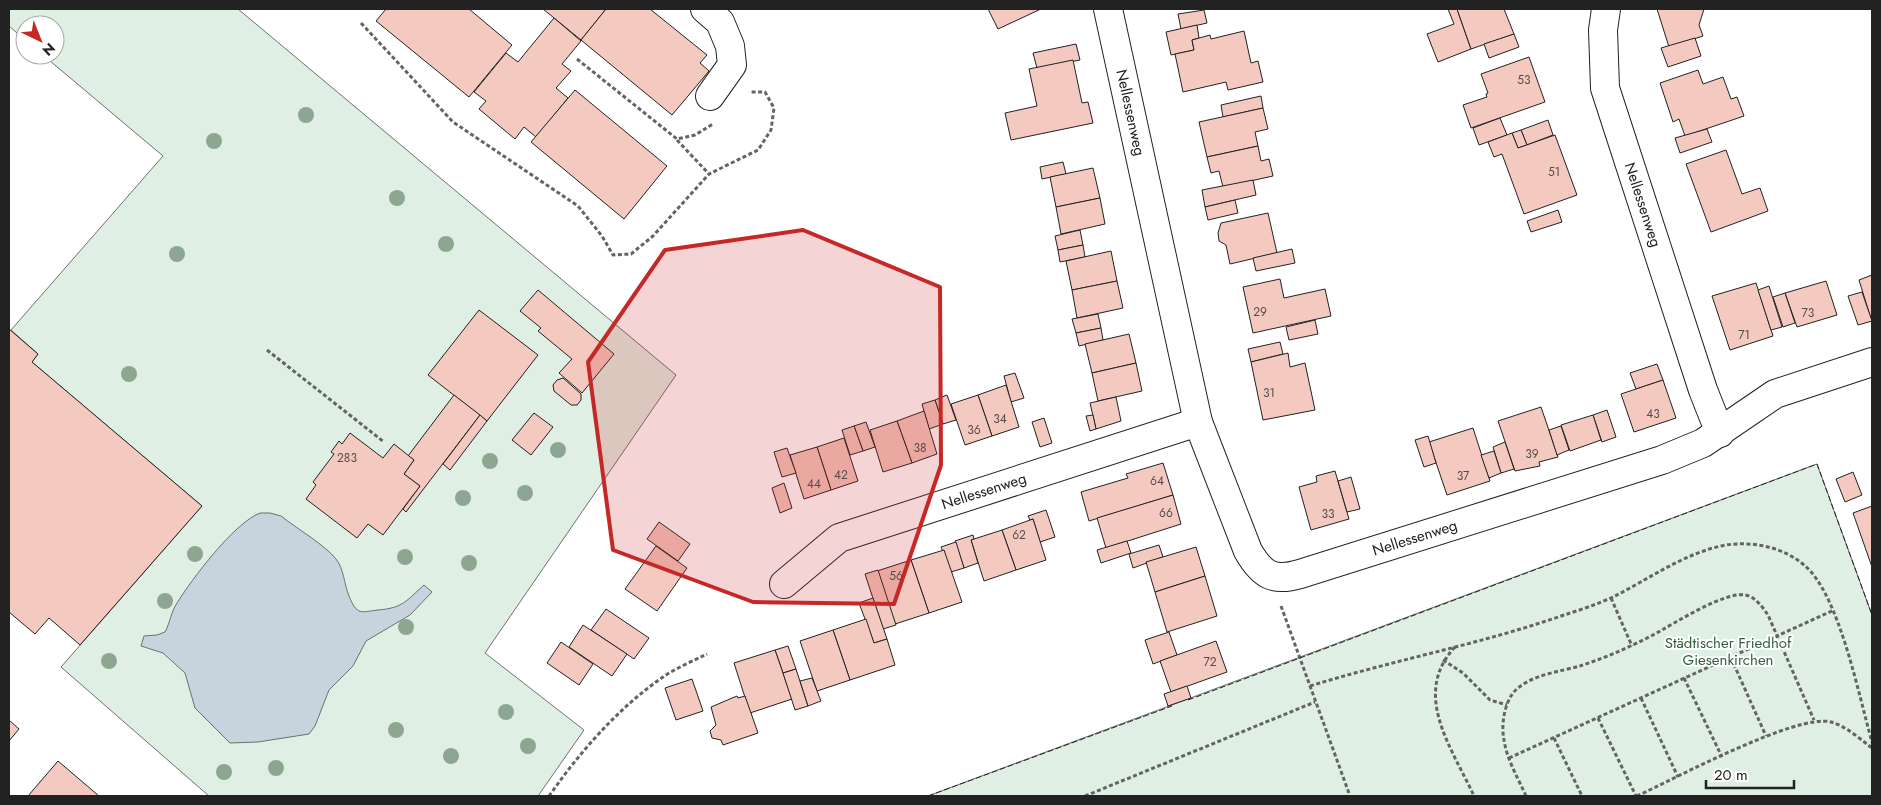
<svg xmlns="http://www.w3.org/2000/svg" width="1881" height="805" viewBox="0 0 1881 805" font-family="Jost,sans-serif">
<style>
.green{fill:#e0efe3;stroke:#6f6f6f}
.water{fill:#c7d3dd;stroke:#6f6f6f}
.building{fill:#f3c9c0;stroke:#222}
.lines{fill:none;stroke-linecap:round;stroke-linejoin:round}
.minor-casing{stroke:#222;stroke-width:30}
.path{stroke:#646464;stroke-width:3;stroke-dasharray:4 2.5;stroke-linecap:butt}
.minor{stroke:#fff;stroke-width:28}
.fence{stroke:#222;stroke-width:1;stroke-dasharray:6 2.5;stroke-linecap:butt}
.tree{fill:#8da692}
.marked{fill:#c62828;fill-opacity:0.2;stroke:#c62828;stroke-width:4;stroke-linejoin:round}
.labels{text-anchor:middle;dominant-baseline:central;stroke-width:4;stroke-linejoin:round;paint-order:stroke}
.number-label{font-size:12px;fill:#564c4a}
.street-label{font-size:15px;fill:#222;stroke:#fff}
.park-label{font-size:15px;fill:#2f5e38;stroke:#fff}
</style>
<rect width="100%" height="100%" fill="#fff"/>
<g class="green">
<path d="M9,9H238L676,375L485,653L584,730L538,796H209L61,667L202,506L32,362L38,354L11,330L163,156L43,55H55V25H25V40L9,26Z"/>
<path d="M1817,464L1872,615V796H928Z"/>
</g>
<path class="water" d="M260,513H270L281,516C296,528 325,545 336,559C344,569 344,584 349,596C357,616 361,612 378,610C403,608 406,601 424,585L432,592L410,615L366,641L353,666L329,690L315,726L309,734L258,742L230,743L195,708L185,673L163,653L141,646L144,636L157,635L165,632C170,623 171,612 177,603C192,579 234,523 260,513Z"/>
<g class="building">
<path d="M386,9H469L512,45L469,97L376,21Z"/>
<path d="M543,9H606L581,40Z"/>
<path d="M606,9H650L707,55L700,63L709,71L672,115L581,40Z"/>
<path d="M988,9H1041L998,29Z"/>
<path d="M1448,9H1457L1471,49L1438,62L1427,34L1454,24Z"/>
<path d="M1457,9H1504L1514,34L1471,49Z"/>
<path d="M1657,9H1704L1699,25L1703,36L1669,47Z"/>
<path d="M1204,10L1207,23L1181,29L1178,14Z"/>
<path d="M554,18L581,41L562,64L571,71L556,88L568,98L536,137L524,127L515,139L479,109L486,101L474,92L506,53L518,62Z"/>
<path d="M1197,25L1199,38L1192,40L1194,50L1171,55L1166,32Z"/>
<path d="M1244,31L1251,63L1258,61L1263,82L1228,90L1226,82L1183,92L1175,54L1194,50L1192,40L1210,35L1211,39Z"/>
<path d="M1514,34L1519,47L1489,58L1484,44Z"/>
<path d="M1695,38L1701,56L1668,67L1661,48Z"/>
<path d="M1076,44L1080,60L1037,68L1033,53Z"/>
<path d="M1529,57L1545,102L1471,128L1463,105L1487,97L1486,94L1488,93L1481,74Z"/>
<path d="M1073,60L1082,103L1088,102L1093,123L1011,140L1005,113L1037,106L1029,69Z"/>
<path d="M1698,70L1703,84L1723,77L1731,99L1737,97L1744,116L1685,136L1679,119L1673,122L1660,83Z"/>
<path d="M575,90L667,166L624,219L531,142Z"/>
<path d="M1261,96L1263,108L1223,117L1221,105Z"/>
<path d="M1263,108L1268,129L1255,132L1258,146L1207,157L1199,122Z"/>
<path d="M1500,118L1507,135L1479,145L1473,128Z"/>
<path d="M1548,120L1553,135L1527,145L1521,130Z"/>
<path d="M1707,129L1712,142L1680,153L1675,138Z"/>
<path d="M1521,130L1527,145L1518,148L1512,133Z"/>
<path d="M1512,133L1518,148L1555,135L1577,195L1524,214L1502,154L1494,157L1488,142Z"/>
<path d="M1258,146L1261,161L1269,159L1273,176L1223,187L1219,171L1211,173L1207,157Z"/>
<path d="M1726,150L1742,194L1760,188L1768,211L1711,232L1686,164Z"/>
<path d="M1063,162L1066,174L1042,179L1040,167Z"/>
<path d="M1093,168L1100,198L1056,207L1050,177Z"/>
<path d="M1253,180L1256,195L1205,207L1202,190Z"/>
<path d="M1100,198L1105,224L1061,234L1056,207Z"/>
<path d="M1235,200L1238,213L1208,220L1205,207Z"/>
<path d="M1558,210L1562,222L1531,232L1527,221Z"/>
<path d="M1268,213L1277,253L1230,264L1226,245L1219,241L1218,233L1221,223Z"/>
<path d="M1080,230L1083,245L1058,250L1055,236Z"/>
<path d="M1083,245L1085,257L1060,262L1058,250Z"/>
<path d="M1292,249L1295,263L1256,271L1253,258Z"/>
<path d="M1111,251L1117,281L1072,290L1066,261Z"/>
<path d="M1872,275V322L1859,280Z"/>
<path d="M1280,279L1284,298L1325,289L1331,316L1253,333L1243,287Z"/>
<path d="M1117,281L1123,308L1077,318L1072,290Z"/>
<path d="M1826,281L1837,315L1797,327L1785,293Z"/>
<path d="M1756,283L1773,336L1730,350L1712,296Z"/>
<path d="M1769,286L1782,327L1771,330L1758,290Z"/>
<path d="M538,290L614,354L582,393L559,373L572,359L538,331L541,328L520,311Z"/>
<path d="M1862,292L1872,321L1858,325L1848,296Z"/>
<path d="M1785,293L1795,323L1783,327L1773,297Z"/>
<path d="M479,310L538,355L487,421L428,375Z"/>
<path d="M1098,314L1101,328L1076,333L1072,319Z"/>
<path d="M1315,320L1318,334L1289,340L1286,327Z"/>
<path d="M1101,328L1103,340L1079,346L1076,333Z"/>
<path d="M9,329L38,354L32,362L202,506L80,645L49,618L35,634L9,612Z"/>
<path d="M1129,334L1136,363L1092,373L1085,344Z"/>
<path d="M1280,342L1283,354L1251,362L1248,349Z"/>
<path d="M1288,353L1290,367L1305,363L1315,410L1263,420L1251,362Z"/>
<path d="M1136,363L1142,391L1098,401L1092,373Z"/>
<path d="M1657,364L1663,380L1636,389L1630,373Z"/>
<path d="M1015,373L1024,398L1011,402L1004,376Z"/>
<path d="M563,378L581,394V400L577,405H571L554,391L553,385L557,380Z"/>
<path d="M1663,380L1676,418L1634,432L1621,394Z"/>
<path d="M1006,385L1019,427L992,436L978,395Z"/>
<path d="M454,395L480,415L406,512L403,509L420,486L404,474L414,460L408,456Z"/>
<path d="M947,395L956,420L943,424L935,400Z"/>
<path d="M978,395L992,436L965,445L951,404Z"/>
<path d="M1116,397L1121,421L1096,429L1090,403Z"/>
<path d="M935,400L943,424L929,429L922,404Z"/>
<path d="M1541,407L1558,457L1539,462L1540,466L1515,471L1498,421Z"/>
<path d="M1607,410L1616,437L1602,442L1593,415Z"/>
<path d="M924,411L937,454L912,463L897,421Z"/>
<path d="M534,413L553,427L531,455L512,440Z"/>
<path d="M480,415L487,421L450,470L443,464Z"/>
<path d="M1093,415L1096,429L1090,431L1086,416Z"/>
<path d="M1593,415L1601,440L1570,451L1561,425Z"/>
<path d="M1044,418L1052,443L1040,447L1032,422Z"/>
<path d="M897,421L912,463L883,472L870,430Z"/>
<path d="M866,422L875,447L863,451L854,426Z"/>
<path d="M854,426L863,451L850,455L842,430Z"/>
<path d="M1561,426L1569,450L1557,455L1549,430Z"/>
<path d="M1473,428L1490,481L1447,495L1429,442Z"/>
<path d="M350,433L383,458L394,444L414,460L404,474L420,486L383,535L368,524L357,538L306,499L316,485L313,482L334,454L331,452L339,441L342,444Z"/>
<path d="M1428,436L1436,463L1424,467L1415,440Z"/>
<path d="M844,438L858,481L831,490L817,447Z"/>
<path d="M1505,442L1514,469L1501,473L1493,447Z"/>
<path d="M817,447L831,490L804,499L790,455Z"/>
<path d="M787,448L796,473L782,477L774,452Z"/>
<path d="M1494,451L1501,473L1489,478L1481,455Z"/>
<path d="M1163,463L1173,495L1089,521L1081,492L1128,478L1126,474Z"/>
<path d="M1335,471L1349,519L1311,530L1299,487L1317,482L1316,476Z"/>
<path d="M1853,472L1862,495L1845,502L1836,479Z"/>
<path d="M1351,477L1360,509L1347,512L1338,481Z"/>
<path d="M784,483L792,508L780,513L772,488Z"/>
<path d="M1173,495L1181,524L1106,548L1097,518Z"/>
<path d="M1872,506V567L1853,513Z"/>
<path d="M1046,510L1055,537L1040,542L1033,519L1030,520L1028,516Z"/>
<path d="M1033,519L1046,560L1016,570L1002,530Z"/>
<path d="M659,522L690,544L678,561L647,539Z"/>
<path d="M1002,530L1016,570L984,581L971,540Z"/>
<path d="M973,535L974,539L971,540L978,563L964,568L955,541Z"/>
<path d="M1127,541L1131,553L1101,563L1097,550Z"/>
<path d="M956,542L964,568L951,572L941,547Z"/>
<path d="M1159,545L1163,557L1133,568L1129,554Z"/>
<path d="M656,546L687,568L657,611L625,589Z"/>
<path d="M1196,547L1205,576L1155,592L1146,562Z"/>
<path d="M944,550L962,602L929,613L911,560Z"/>
<path d="M911,560L929,613L895,624L877,571Z"/>
<path d="M878,570L896,625L883,629L865,574Z"/>
<path d="M1205,576L1217,616L1167,632L1155,592Z"/>
<path d="M873,598L887,639L874,643L859,603Z"/>
<path d="M606,609L649,638L634,659L591,630Z"/>
<path d="M866,619L874,643L887,639L895,665L850,680L833,630Z"/>
<path d="M583,625L627,654L612,676L569,647Z"/>
<path d="M833,630L850,680L817,691L800,641Z"/>
<path d="M1169,632L1177,655L1153,664L1145,640Z"/>
<path d="M1216,641L1227,672L1171,692L1160,661Z"/>
<path d="M561,642L593,664L579,685L547,663Z"/>
<path d="M788,646L796,669L783,673L775,650Z"/>
<path d="M775,650L792,699L750,713L734,663Z"/>
<path d="M796,669L808,706L795,710L783,673Z"/>
<path d="M812,678L821,701L808,706L800,681Z"/>
<path d="M692,679L703,711L676,720L665,688Z"/>
<path d="M1187,686L1191,698L1168,706L1164,694Z"/>
<path d="M737,696L738,698L745,696L758,733L723,745L721,740L712,738L710,731L716,725L711,707Z"/>
<path d="M9,720L19,729L9,741Z"/>
<path d="M58,761L99,796H28Z"/>
</g>
<g class="lines">
<defs>
<g id="minor">
<path d="M705,9L720,22L730,46L732,65L710,96"/>
<path id="s1" d="M1108,9L1198,422L1248,551C1262,575 1273,582 1300,574L1662,460L1703,443L1775,394L1872,362"/>
<path id="s2" d="M1606,9L1603,30L1605,88L1703,390L1720,433"/>
<path id="s3" d="M784,584L839,538L1198,422"/>
</g>
</defs>
<use href="#minor" class="minor-casing"/>
<g class="path">
<path d="M361,23L453,122L578,206L602,236L613,255L631,254L653,236L709,174L758,150L771,130L774,108L765,92H749"/>
<path d="M577,59L677,139L695,135L713,124"/>
<path d="M677,140L709,174"/>
<path d="M267,350L384,442"/>
<path d="M1611,598L1632,646"/>
<path d="M1281,606L1350,796"/>
<path d="M1455,647C1411,694 1452,748 1474,796"/>
<path d="M1731,658L1766,736"/>
<path d="M1443,660L1463,673L1490,700L1507,705"/>
<path d="M1684,678L1722,757"/>
<path d="M1310,686C1394,660 1481,644 1564,615C1580,610 1598,604 1613,597C1649,579 1686,552 1726,545C1753,541 1783,547 1804,565C1839,593 1859,697 1872,742"/>
<path d="M1641,698L1678,777"/>
<path d="M1598,718L1636,796"/>
<path d="M1554,738L1582,796"/>
<path d="M1509,758L1834,610"/>
<path d="M549,796C580,752 618,708 663,677C676,668 693,661 707,654"/>
<path d="M1085,796L1315,702"/>
<path d="M1526,796C1518,778 1507,760 1504,740C1501,726 1504,705 1513,693C1529,674 1561,672 1583,665C1607,657 1630,647 1653,635C1672,625 1730,587 1749,596C1758,600 1763,608 1768,615L1814,720"/>
<path d="M1637,796C1674,779 1797,713 1831,722C1846,726 1860,739 1872,748"/>
</g>
<use href="#minor" class="minor"/>
<g class="fence">
<path d="M1188,700L1817,464L1872,615"/>
<path d="M928,796L1172,706"/>
</g>
</g>
<g class="tree">
<circle cx="306" cy="115" r="8"/>
<circle cx="214" cy="141" r="8"/>
<circle cx="397" cy="198" r="8"/>
<circle cx="446" cy="244" r="8"/>
<circle cx="177" cy="254" r="8"/>
<circle cx="129" cy="374" r="8"/>
<circle cx="558" cy="450" r="8"/>
<circle cx="490" cy="461" r="8"/>
<circle cx="525" cy="493" r="8"/>
<circle cx="463" cy="498" r="8"/>
<circle cx="195" cy="554" r="8"/>
<circle cx="405" cy="557" r="8"/>
<circle cx="469" cy="563" r="8"/>
<circle cx="165" cy="601" r="8"/>
<circle cx="406" cy="627" r="8"/>
<circle cx="109" cy="661" r="8"/>
<circle cx="506" cy="712" r="8"/>
<circle cx="396" cy="730" r="8"/>
<circle cx="528" cy="746" r="8"/>
<circle cx="451" cy="756" r="8"/>
<circle cx="276" cy="768" r="8"/>
<circle cx="224" cy="772" r="8"/>
</g>
<path class="marked" d="M803,230L940,287L941,465L894,604L753,602L613,550L588,362L665,250Z"/>
<g class="labels">
<g class="number-label">
<text x="1524" y="80">53</text>
<text x="1554" y="172">51</text>
<text x="1260" y="312">29</text>
<text x="1808" y="313">73</text>
<text x="1744" y="335">71</text>
<text x="1269" y="393">31</text>
<text x="1653" y="414">43</text>
<text x="1000" y="419">34</text>
<text x="974" y="430">36</text>
<text x="920" y="448">38</text>
<text x="1532" y="454">39</text>
<text x="347" y="458">283</text>
<text x="841" y="475">42</text>
<text x="1463" y="476">37</text>
<text x="1157" y="481">64</text>
<text x="814" y="484">44</text>
<text x="1166" y="513">66</text>
<text x="1328" y="514">33</text>
<text x="1019" y="535">62</text>
<text x="896" y="576">56</text>
<text x="1210" y="662">72</text>
</g>
<g class="street-label">
<text stroke="none"><textPath href="#s1" startOffset="106">Nellessenweg</textPath></text>
<text stroke="none"><textPath href="#s2" startOffset="202">Nellessenweg</textPath></text>
<text stroke="none"><textPath href="#s3" startOffset="224">Nellessenweg</textPath></text>
<text stroke="none"><textPath href="#s1" startOffset="745">Nellessenweg</textPath></text>
</g>
<g class="park-label">
<text x="1728" y="643">Städtischer Friedhof<tspan x="1728" dy="17">Giesenkirchen</tspan></text>
</g>
</g>
<rect width="1881" height="805" fill="none" stroke="#222222" stroke-width="20"/>
<g transform="translate(40 40) rotate(137)"><circle r="24" fill="#ffffff" stroke="#a7a7a7"/>
<path d="M0-4L9 19L0 12L-9 19Z" fill="#c62828"/>
<text y="-8" font-size="14" font-weight="bold" text-anchor="middle" fill="#222222">N</text>
</g>
<path d="M1706 780v8h88v-8" fill="none" stroke="#222222" stroke-width="2.5"/>
<text x="1714" y="780" font-size="15" fill="#222222" stroke="#ffffff" stroke-width="4" paint-order="stroke">20 m</text>
</svg>
